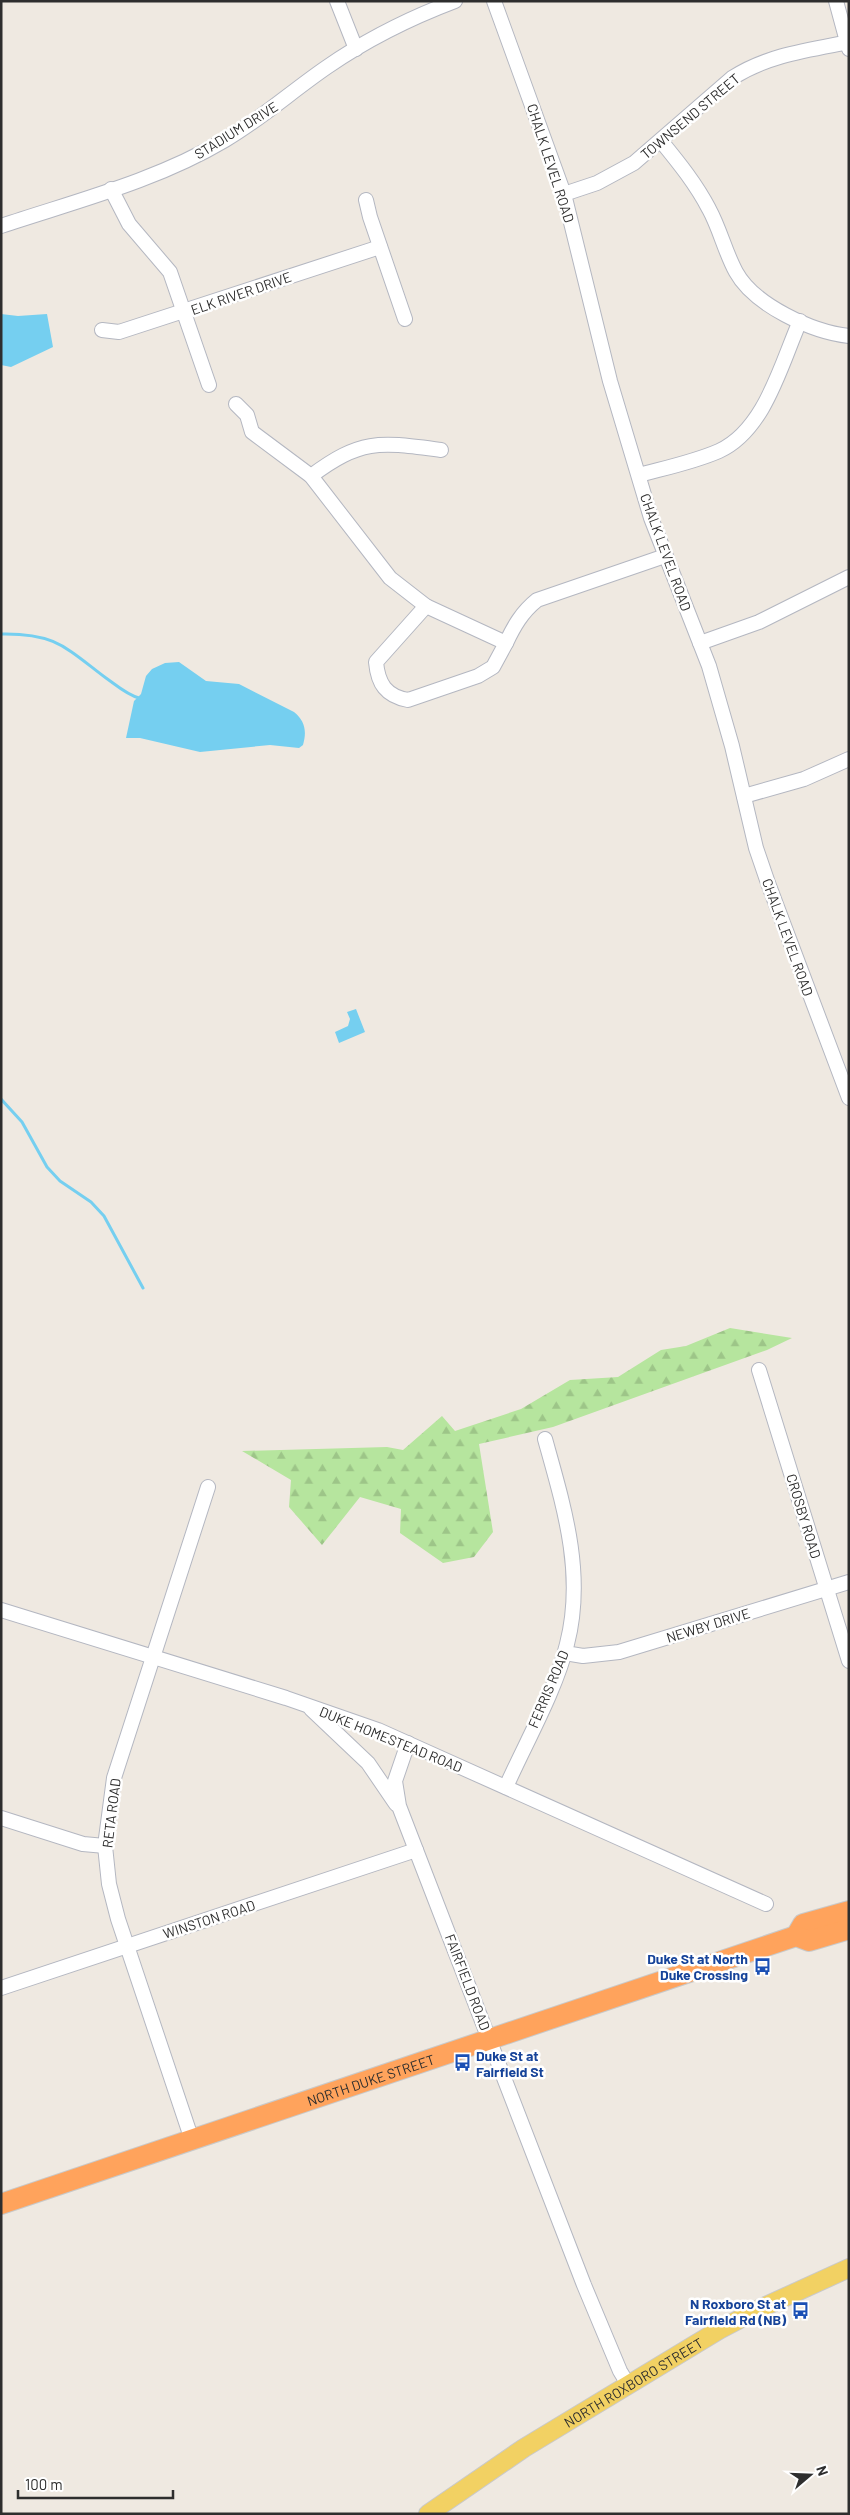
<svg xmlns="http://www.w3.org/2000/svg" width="850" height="2515" viewBox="0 0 850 2515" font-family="Barlow,sans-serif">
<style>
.forest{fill:url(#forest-firs)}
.water{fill:#75cff0}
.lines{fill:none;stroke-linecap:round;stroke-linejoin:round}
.stream{stroke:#75cff0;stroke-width:3}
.minor-casing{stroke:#b4b7c1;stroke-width:16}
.major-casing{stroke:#c9c9c9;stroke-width:20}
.highway-casing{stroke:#c9c9c9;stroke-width:22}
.minor{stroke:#fff;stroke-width:14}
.major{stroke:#f2d163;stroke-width:18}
.highway{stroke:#ffa35c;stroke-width:20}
.labels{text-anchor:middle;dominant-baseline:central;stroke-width:5;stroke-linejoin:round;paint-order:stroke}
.street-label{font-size:14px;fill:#2e2e2e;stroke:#fff}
.transit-label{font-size:14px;font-weight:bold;fill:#164399;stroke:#fff;text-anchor:end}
</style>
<defs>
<pattern id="forest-firs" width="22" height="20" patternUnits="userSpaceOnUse" patternTransform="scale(1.25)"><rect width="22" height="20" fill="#b6e59e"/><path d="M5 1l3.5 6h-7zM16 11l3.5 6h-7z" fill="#9dc588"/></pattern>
</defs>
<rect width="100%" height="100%" fill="#efe9e1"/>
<path class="forest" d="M730,1328L792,1338L767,1350L553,1427L479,1444L493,1532L474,1557L443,1563L400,1533L401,1509L360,1497L322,1545L289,1507L291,1480L242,1451L387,1447L403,1450L442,1416L455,1431L521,1409L570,1380L618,1377L661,1350L686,1346Z"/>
<g class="water">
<path d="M1,314L18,316L47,314L53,347L11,367L1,365Z"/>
<path d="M179,662L206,681L239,684L294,712C305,721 307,731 303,745L299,748L270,745L200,752L140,738H126L134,701L141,694L146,676L152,669L165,663Z"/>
<path d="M356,1009L365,1032L339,1043L335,1032L348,1026L350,1019L347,1012Z"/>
</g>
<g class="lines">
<g class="stream">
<path d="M1,634C55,633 65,647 106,678C116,685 127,695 139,698"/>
<path d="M1,1099L22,1122L47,1167L60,1181L91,1202L104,1216L143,1288"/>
</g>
<defs>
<g id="minor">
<path d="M337,1L356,49"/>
<path d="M494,1L564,194L610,381L651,518L709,666L732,746L756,848L768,883L849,1098"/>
<path d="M836,1L849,49"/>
<path d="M661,141C679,163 696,184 709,209C720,229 725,252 736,272C754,305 812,332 849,336"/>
<path d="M111,189L129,224L170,272L209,385"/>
<path d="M564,194L597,183L634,163L732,78C768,55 808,50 849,42"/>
<path d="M366,200L370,217L405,319"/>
<path d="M1,226C76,201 156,181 225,140C261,119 292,91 327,67C366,40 410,18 455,1"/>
<path d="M102,330L119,332L380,247"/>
<path d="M236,404L247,415L252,432L311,476L390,578L426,606L506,643C514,626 522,612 537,600L665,556"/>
<path d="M639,475C665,468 694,462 719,451C765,430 781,364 800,321"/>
<path d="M311,476C362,438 380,442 441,450"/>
<path d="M426,606L376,662C378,684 386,696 408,700L478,676L493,667L506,643"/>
<path d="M700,643L759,622L849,577"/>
<path d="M744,796L804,779L849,759"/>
<path d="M759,1370L849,1661"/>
<path d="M1,1610L286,1698L378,1730L766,1904"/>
<path d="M565,1653L583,1656L619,1652L849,1582"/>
<path d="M311,1709L368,1763L396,1804"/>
<path d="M408,1743L395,1781L399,1806L584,2285L620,2371L629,2386"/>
<path d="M506,1787C525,1744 556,1690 567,1644C585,1574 564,1507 545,1439"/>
<path d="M1,1818L83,1844L105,1846"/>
<path d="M1,1988L416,1850"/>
<path d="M192,2140L118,1919L109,1884L105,1846L114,1778L208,1487"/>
</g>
<g id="major">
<path id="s1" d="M428,2514L524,2448L719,2330L757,2310L849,2268"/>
</g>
<g id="highway">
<path d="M796,1936L803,1924L849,1911"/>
<path id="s2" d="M1,2204L796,1936L809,1941L849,1929"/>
</g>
</defs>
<use href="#minor" class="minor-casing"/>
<use href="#major" class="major-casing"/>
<use href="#highway" class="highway-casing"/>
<use href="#minor" class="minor"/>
<use href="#major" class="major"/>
<use href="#highway" class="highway"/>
</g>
<defs>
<symbol id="bus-bare" viewBox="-9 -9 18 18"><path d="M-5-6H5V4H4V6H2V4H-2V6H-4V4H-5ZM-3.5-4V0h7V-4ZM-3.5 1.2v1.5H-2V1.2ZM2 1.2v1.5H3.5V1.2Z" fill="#1a4fb4" stroke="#fff" stroke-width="2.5" paint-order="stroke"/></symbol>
</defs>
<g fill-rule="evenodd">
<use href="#bus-bare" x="750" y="1954" width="25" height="25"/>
<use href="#bus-bare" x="450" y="2050" width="25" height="25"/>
<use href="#bus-bare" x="788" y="2298" width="25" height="25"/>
</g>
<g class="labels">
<g class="street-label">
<text transform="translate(690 116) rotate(-40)">TOWNSEND STREET</text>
<text transform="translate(236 130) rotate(-32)">STADIUM DRIVE</text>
<text transform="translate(551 163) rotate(72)">CHALK LEVEL ROAD</text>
<text transform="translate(241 293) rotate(-19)">ELK RIVER DRIVE</text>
<text transform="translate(666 552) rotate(70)">CHALK LEVEL ROAD</text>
<text transform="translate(788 937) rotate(70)">CHALK LEVEL ROAD</text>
<text transform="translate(804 1516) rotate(73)">CROSBY ROAD</text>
<text transform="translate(708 1625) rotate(-17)">NEWBY DRIVE</text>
<text transform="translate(548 1689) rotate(-67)">FERRIS ROAD</text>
<text transform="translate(391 1739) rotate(22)">DUKE HOMESTEAD ROAD</text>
<text transform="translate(111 1813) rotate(-83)">RETA ROAD</text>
<text transform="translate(209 1919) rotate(-18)">WINSTON ROAD</text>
<text transform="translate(468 1982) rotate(69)">FAIRFIELD ROAD</text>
<text stroke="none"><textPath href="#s2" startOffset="390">NORTH DUKE STREET</textPath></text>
<text stroke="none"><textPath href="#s1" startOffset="244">NORTH ROXBORO STREET</textPath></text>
</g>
<g class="transit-label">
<text x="748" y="1958">Duke St at North<tspan x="748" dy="16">Duke Crossing</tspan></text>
<text x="476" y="2055" text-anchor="start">Duke St at<tspan x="476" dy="16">Fairfield St</tspan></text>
<text x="786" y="2303">N Roxboro St at<tspan x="786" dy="16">Fairfield Rd (NB)</tspan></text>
</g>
</g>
<rect width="850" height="2515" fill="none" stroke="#2e2e2e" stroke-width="5"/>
<g transform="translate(810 2475) rotate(71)" stroke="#ffffff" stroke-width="4" paint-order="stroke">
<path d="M0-4L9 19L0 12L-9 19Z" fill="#2e2e2e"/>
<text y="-8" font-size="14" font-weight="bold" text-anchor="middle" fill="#2e2e2e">N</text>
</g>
<path d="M18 2490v8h155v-8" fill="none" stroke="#2e2e2e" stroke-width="2.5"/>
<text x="25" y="2490" font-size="15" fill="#2e2e2e" stroke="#ffffff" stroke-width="4" paint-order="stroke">100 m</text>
</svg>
